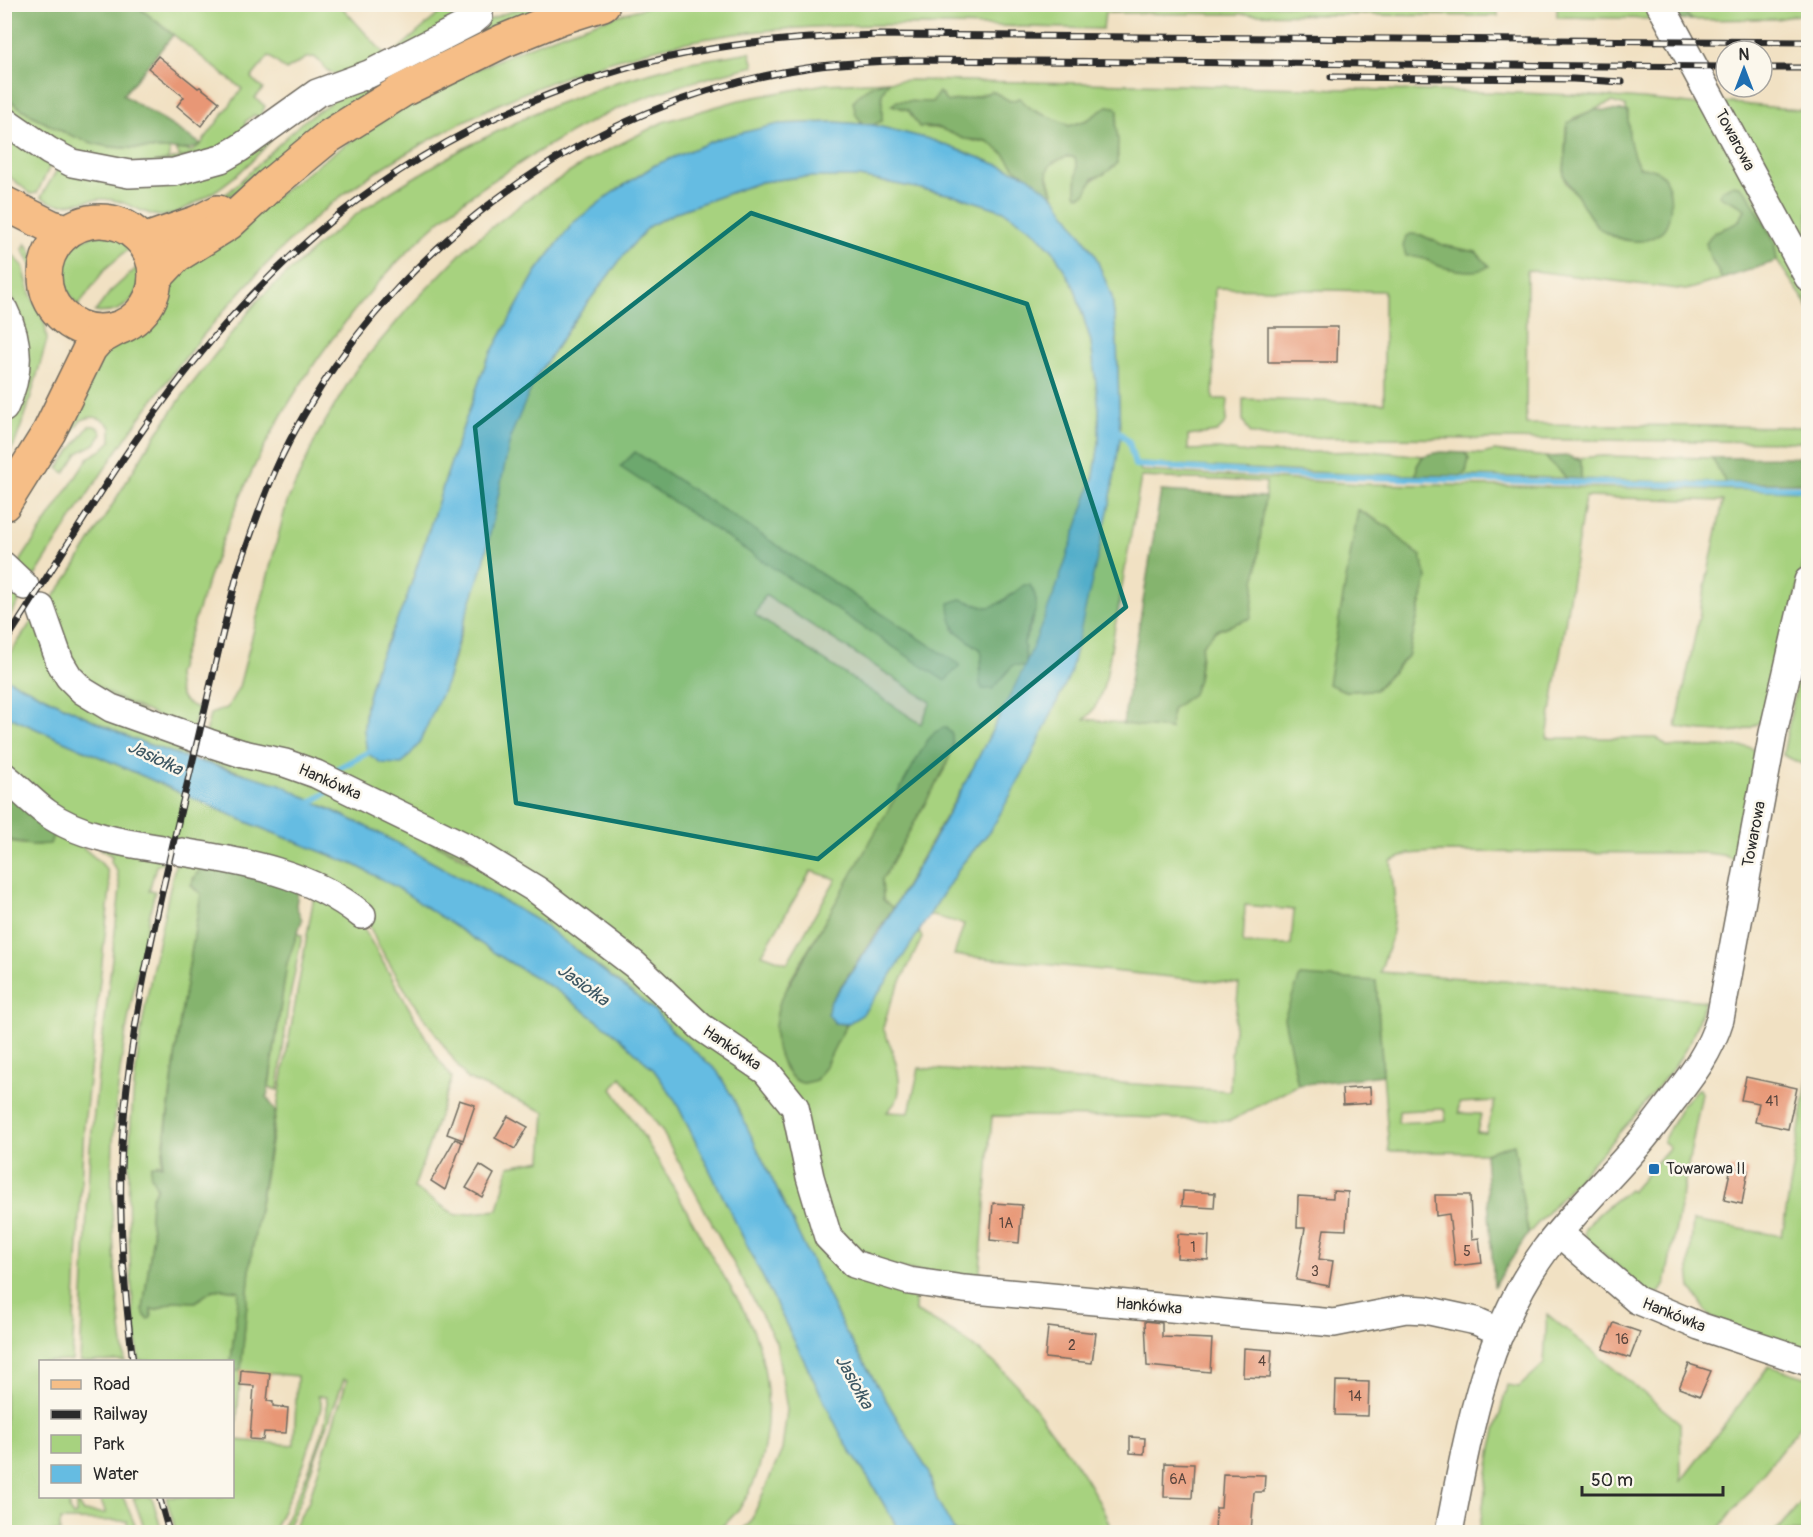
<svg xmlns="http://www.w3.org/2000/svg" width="1813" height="1537" viewBox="0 0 1813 1537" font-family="Pangolin,sans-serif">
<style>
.green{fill:#a7d27f;stroke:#697e55;stroke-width:1.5;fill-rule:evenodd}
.forest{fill:#85b46e;stroke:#58704c;stroke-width:1.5}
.water{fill:#65bce2;stroke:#487486;stroke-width:1.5}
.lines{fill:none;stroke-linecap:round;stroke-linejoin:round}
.stream{stroke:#65bce2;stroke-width:6}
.building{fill:#e89776}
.minor-casing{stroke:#706b60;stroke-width:30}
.major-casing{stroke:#706b60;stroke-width:36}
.minor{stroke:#fff;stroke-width:27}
.major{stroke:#f6be87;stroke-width:33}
.rail-casing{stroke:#2b2b2b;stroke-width:7}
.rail{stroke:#fbf7ec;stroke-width:4.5;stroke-dasharray:14;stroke-linecap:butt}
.marked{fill:#0f766e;fill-opacity:0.2;stroke:#0f766e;stroke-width:4.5;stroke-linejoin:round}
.poi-dot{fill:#1f6fb2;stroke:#fbf7ec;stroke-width:2}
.labels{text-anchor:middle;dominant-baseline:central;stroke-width:5;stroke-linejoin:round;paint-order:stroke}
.number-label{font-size:14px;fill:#5a463e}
.street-label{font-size:16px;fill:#2b2b2b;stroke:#fbf7ec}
.poi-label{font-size:16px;fill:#2b2b2b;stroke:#fbf7ec;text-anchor:start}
.water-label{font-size:18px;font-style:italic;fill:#3c5662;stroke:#fbf7ec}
</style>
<rect width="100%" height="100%" fill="#fbf7ec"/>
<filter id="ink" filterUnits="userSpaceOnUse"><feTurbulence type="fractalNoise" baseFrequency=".0167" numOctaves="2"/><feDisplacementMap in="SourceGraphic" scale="12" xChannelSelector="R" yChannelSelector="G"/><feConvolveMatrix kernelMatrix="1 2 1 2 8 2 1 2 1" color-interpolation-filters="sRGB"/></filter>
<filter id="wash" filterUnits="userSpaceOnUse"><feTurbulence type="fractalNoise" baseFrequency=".008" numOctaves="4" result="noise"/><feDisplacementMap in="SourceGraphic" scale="24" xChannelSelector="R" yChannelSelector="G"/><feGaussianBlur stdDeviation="1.35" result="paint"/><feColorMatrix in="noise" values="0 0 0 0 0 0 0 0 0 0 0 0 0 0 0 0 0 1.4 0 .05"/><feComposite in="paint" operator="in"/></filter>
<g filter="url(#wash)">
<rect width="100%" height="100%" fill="#f1e1c3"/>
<g class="green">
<path d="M658,4L1497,5L1498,16L1105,13L1103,29C981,26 857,19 735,34C623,49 515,90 419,146C380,168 341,193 308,224C197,325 114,451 35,576L19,569L21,560L89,457L102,450L111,441V427C102,417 93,414 80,421L24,499L92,359L124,335L135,331L144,325L156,312L163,299L168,282C227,236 284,188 345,145C439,80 548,33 658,4Z"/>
<path d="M1700,4L1808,5V13L1777,19L1692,20L1682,11Z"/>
<path d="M136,5H340L388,58L449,5H466L462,17C434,33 365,78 335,74C324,72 322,61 314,57L306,58L286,70L269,56L251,78L263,89L255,98L265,106L260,118L254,115L245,122L247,132C228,145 205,154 183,161L175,149L192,151L201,144L242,89Z"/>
<path d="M531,5H560L332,119L238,191L211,206L152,226C110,211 112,205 66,217L64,213C74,212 83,208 93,207C114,204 131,215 149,223L204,207L229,192L301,123L337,98L459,33L503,14Z"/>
<path d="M1557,5H1649L1658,19L1557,17Z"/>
<path d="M750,52L754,66C714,76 674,86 636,101C598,116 563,136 528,158C500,176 467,196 443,218C361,291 292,383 247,482C218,545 198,609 177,674C178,694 179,701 199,709L192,732L76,679L46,607L69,576L147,448L181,398L258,300L318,245L362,210L408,181L464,148L541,110L616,82L685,63Z"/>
<path d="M912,80C1071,82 1229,86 1388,90C1494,93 1601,92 1706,106L1797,272L1808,297V309L1805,301L1777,261L1774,241L1748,194L1726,199L1738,203L1745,209L1737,224L1709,254L1722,279L1686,290L1527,270L1526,424L1808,427V442L1267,437L1250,433L1243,420V399L1384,403V291L1215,288L1213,399H1228L1226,423L1217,432L1188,436V450L1219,449L1239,452L1276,453L1370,451L1423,456L1417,466L1416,475L1348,474L1140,463V470L1142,471L1360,484L1808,491V544L1769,714C1763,719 1757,726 1749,728C1733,735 1693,731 1676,727L1723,501L1585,497L1547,738H1657L1668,747H1750L1757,753L1740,862L1722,855L1706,853L1435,852L1409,854L1391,861L1395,905L1391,939L1380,972L1572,986L1599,991L1705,1001L1691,1040L1675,1066L1636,1114L1528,1234L1514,1144L1485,1153L1389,1151L1376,981L1285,1018L1298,1085L1230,1121L1131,1117L992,1116L979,1283L858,1260L830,1228L795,1095L549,894L205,737L210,714L227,708L239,687L287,502L318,434L355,371L411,305L469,245L532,196L591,159L663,122L739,100L825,84ZM992,91L1010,101L1020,98C1035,117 1050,114 1069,126L1087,120L1108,106L1118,111L1116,126L1118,157L1104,174C1092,176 1089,188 1081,196L1076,193L1077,165L1075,158C1066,155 1057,159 1049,165L1047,172L1054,196L1095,255L1112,297L1117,342L1120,439L991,830L962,864L929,915L964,924L954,955L1239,984L1231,1056L1230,1091L919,1068L909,1113L887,1112C889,1109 894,1105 896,1101C906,1084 891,1045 883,1028L890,1004L922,938L919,931L862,1014L847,1024L836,1043L826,1066L816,1080L804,1083L795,1079L784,1069L775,1036L788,984L879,829L927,741L953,747L945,768L882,880L883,900L893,908L971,772L1025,666L1013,665L993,688L979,669L983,654L981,650L953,629L971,602C990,612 997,606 1012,593L1034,618L1024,643L1027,662L1056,589L1094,476L1099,443V409L1091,342L1075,289L1054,252L1034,231L1004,211L958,196L859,177H800L761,182L679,211L649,226L627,251L573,322L535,379L511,435L492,526L447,681L364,730L366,705L377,664L406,600L454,453L486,362L536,272L573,223L612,193L655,165L779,124L834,122L873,125L929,139L1028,176C1013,167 1004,151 989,142C985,140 980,142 975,141C958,137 944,126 926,128L908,110L892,105L909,101L923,103L932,102L942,94L946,102C959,100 982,96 992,91ZM1612,102L1625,106C1629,114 1627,121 1628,130C1629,142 1633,156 1639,167L1657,171L1640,241L1628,240L1603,231L1593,220L1581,200L1566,183L1564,175L1566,127L1574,118ZM1421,235L1445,246L1476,252L1489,266C1462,269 1447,271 1422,258ZM1141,477L1266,482L1265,497L1227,627L1215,631L1202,646L1198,679L1180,703L1172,709L1170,729L1085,719C1098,708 1101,694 1106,678ZM1359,510L1390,528L1405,544L1421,556V603L1408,656L1375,690L1345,691ZM765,595L931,702L921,724L755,615ZM811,871L836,879L787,963L762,954ZM1245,905L1294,910L1291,945L1243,944ZM1495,1101L1486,1133L1477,1132L1481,1114L1459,1113V1103ZM1444,1109L1446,1120L1398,1123L1399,1111Z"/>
<path d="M4,97C32,117 70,139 104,146C126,150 147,148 169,149L170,155L165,164L105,161L63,146L5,108Z"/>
<path d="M1722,102L1808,111V260Z"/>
<path d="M5,133L50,166L37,193L31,194L5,173Z"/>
<path d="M271,140C247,169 220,191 186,208C178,212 169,216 160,216C142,215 126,199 103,199C80,199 63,212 41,197L58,168L81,177Z"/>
<path d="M104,234L121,238L131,247L105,269L78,306C49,274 61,238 104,234Z"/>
<path d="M26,243C34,255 37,263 36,277L32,266L23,249Z"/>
<path d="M5,247L23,266L30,293L45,324L47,340L27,410L15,443L5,460V430L10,422L22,393L25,332L12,298L5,285Z"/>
<path d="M141,264C145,294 125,316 95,312L110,292Z"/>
<path d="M89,426C96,425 100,428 102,434L95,444L78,453L65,473L58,468Z"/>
<path d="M1494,451L1546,457C1551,467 1560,468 1566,478L1460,476L1466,472L1469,459L1465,453L1482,454Z"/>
<path d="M1602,456L1712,458L1726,483L1581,479V461L1576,458Z"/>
<path d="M5,579L24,594L5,624Z"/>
<path d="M37,613L58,664L189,739L184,757L130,738L5,678L4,663Z"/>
<path d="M1808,662V767L1783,755L1799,669Z"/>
<path d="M5,715L256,826L355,865L397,887L501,957L555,989L618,1036L654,1070L675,1100L844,1441L872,1484L900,1532H739L750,1523L782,1450L787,1410L776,1342L661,1129L621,1077L612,1089C649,1141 679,1197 710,1253C724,1278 744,1306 754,1332C778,1391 773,1495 714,1532H291L308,1503L347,1380L344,1379L300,1501L285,1532H280C293,1506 334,1423 326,1397L318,1396L321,1401V1408L304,1464L273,1532H176L166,1497L232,1496L233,1372L241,1370L251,1257L315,890L331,897L356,915L437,1057L452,1078L414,1188L456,1215L498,1210L509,1166L542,1160L545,1112L467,1079L406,991L377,943L363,911L328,887L303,875L273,867L91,829C55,815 32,794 5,768ZM241,1371L297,1376L294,1445L235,1440Z"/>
<path d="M204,745L283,769L537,894L783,1099L820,1229L916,1287L915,1311C950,1329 985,1351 1012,1380C1028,1396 1040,1416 1054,1434C1077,1463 1100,1497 1112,1532H955L937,1500L928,1471L844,1329L733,1098L717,1071L672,1031L654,1010L581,953L498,898L373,830L326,807L237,771L201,761Z"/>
<path d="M57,825L101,863L107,870L110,889L84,1126L72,1361L40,1362V1496L70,1497L69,1510L73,1516L76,1515V1497H79V1506L83,1512L106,1513L99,1497H123L138,1532H128L127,1521L60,1520V1532H5L4,839L20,844L39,845Z"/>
<path d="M98,848L164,854L162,863L156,866L149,891H155C136,974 118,1058 113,1143C109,1216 116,1289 125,1361L80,1362L90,1147L120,889L117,871L111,862L112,856Z"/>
<path d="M177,856L200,858L202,871L197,873L193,879L194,889L201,893L180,1020L161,1165L157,1163V1186L151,1199L150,1219L153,1234L143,1310L152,1315L151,1309L156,1310L175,1301L195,1302L213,1290L223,1289L239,1291L231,1361H139C126,1259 124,1156 138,1053C147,987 163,921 177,856Z"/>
<path d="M296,934L302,935L288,1007L278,1090L269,1088L287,963Z"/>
<path d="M1808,1076V1355L1711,1318L1691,1288L1689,1268L1693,1221L1782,1236Z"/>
<path d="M1697,1089H1700L1702,1093L1665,1284L1660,1292L1650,1296L1586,1238C1585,1234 1583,1233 1585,1229C1589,1219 1620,1197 1629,1189L1632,1191L1670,1147L1663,1141L1682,1105Z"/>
<path d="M1547,1314L1680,1423L1681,1481L1769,1366L1808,1378V1416L1716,1532H1479L1492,1447L1507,1385L1519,1387L1544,1364Z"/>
<path d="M1808,1494V1532H1775Z"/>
<path d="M133,1497H152L162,1532H146Z"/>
</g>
<g class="forest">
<path d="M5,4L136,5L173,35L123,95L201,144C189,152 179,149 165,149C145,148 125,149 105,146C72,140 31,116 5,97Z"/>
<path d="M1670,5H1700L1683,11L1692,20H1679Z"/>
<path d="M889,81L882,93V121L873,125L863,124L856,115L853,102C863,88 873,84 889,81Z"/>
<path d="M992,91L1010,101L1020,98C1036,118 1049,113 1069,126L1087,120L1108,106L1115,107L1118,111L1116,126L1118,141L1117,164L1104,174L1093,178L1086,193L1078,196L1076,193L1077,165L1075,158C1069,156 1067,156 1061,159C1040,166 1048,179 1054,196L1015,168L1004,154L987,141L964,139L937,127H919L908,110L892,105L897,101L932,102L939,92L947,102C959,100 981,97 992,91Z"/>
<path d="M1595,110L1628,111C1628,130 1629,150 1639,167C1645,169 1652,168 1657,171C1674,179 1674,218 1663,230C1649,247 1620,242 1603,231C1593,224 1587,212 1581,202C1576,192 1568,186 1564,175L1567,123Z"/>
<path d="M1731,185L1739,186L1748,194L1774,241L1777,261L1722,279L1709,254L1706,243C1718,220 1737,235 1745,209C1737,202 1727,201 1719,195L1722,190Z"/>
<path d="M1411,234L1421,235L1445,246L1476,252L1489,266C1479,275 1455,270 1442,267C1435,265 1428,259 1420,258C1416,257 1410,256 1406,256L1403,246L1406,236Z"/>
<path d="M635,452L960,665L945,681L620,467Z"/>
<path d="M1440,452L1465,453L1469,459L1466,472L1460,476L1416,475L1417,466L1423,456Z"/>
<path d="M1568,456L1581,461V479L1566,478C1560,468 1551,467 1546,457Z"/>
<path d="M1808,457V483H1726L1712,458Z"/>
<path d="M1161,491L1265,497L1251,618L1215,631L1202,646L1198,679L1193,694L1172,709L1170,729L1123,724Z"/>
<path d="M1358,510L1390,528L1405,544L1421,556L1427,578L1408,656L1375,690L1345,691L1328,684Z"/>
<path d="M1024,585H1030C1046,611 1027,619 1024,643C1023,651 1028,658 1025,666L1013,665L993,689H982C975,674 985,663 981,650C960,634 950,632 949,603L961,599C968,601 976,606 983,607C999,609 1012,593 1024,585Z"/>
<path d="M945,727L952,734L953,747L945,768L882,880L883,900L893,908L829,1004L834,1023L847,1024C836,1042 829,1062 816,1080C812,1081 807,1083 802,1083C785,1079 776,1050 775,1035C774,1023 777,1012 780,1001L927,741L935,732Z"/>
<path d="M4,782L57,825L50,844L31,845L5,839Z"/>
<path d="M200,858L298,890L296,906L302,920L287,963L267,1097L275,1111L251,1257L241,1370L233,1372L232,1362L231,1361L239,1291L223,1289L213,1290L195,1302L175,1301L156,1310L151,1309V1318L148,1319L145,1316L143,1310L153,1234L150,1219L151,1199L157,1187C152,1179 148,1173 152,1165H162L180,1020L201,894L191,885L197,873L201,871Z"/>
<path d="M1300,976L1376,981L1383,1075L1298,1085L1284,1018Z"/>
<path d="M1514,1144L1528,1234L1494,1286L1485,1153Z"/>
</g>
<g class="water">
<path d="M835,122L873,125L929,139L1028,176L1056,198L1095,255L1112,297L1117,342L1120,439L1110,503L1070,674L1029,762L991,830L962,864L890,977L862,1015L847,1024L835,1023L828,1014L829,1004L880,931L928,850L971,772L1025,666L1056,589L1094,476L1099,443V409L1091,342L1075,289L1054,252L1034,231L1004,211L958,196L859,177H800L761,182L679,211L649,226L627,251L573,322L535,379L511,435L484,562L460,633L447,681L419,744L402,764L381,763L367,753L364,730L366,705L377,664L406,600L454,453L486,362L536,272L573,223L612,193L655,165L720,138L779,124Z"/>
<path d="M5,678L130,738L184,757L280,784L312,801L373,830L498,898L538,921L654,1010L672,1031L717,1071L733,1098L844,1329L928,1471L937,1500L955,1532H900L872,1484L844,1441L675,1100L654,1070L618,1036L555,989L501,957L396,887L355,865L256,826L5,715Z"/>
</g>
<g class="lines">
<g class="stream">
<path d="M1116,429L1129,442L1135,465L1310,476L1808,488"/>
<path d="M337,769L367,753L371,748"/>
<path d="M307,805L326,793"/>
</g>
</g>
<g id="blocks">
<g class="building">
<path d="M158,56L198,88L200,87L219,102L201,126L177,106L184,97L148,68Z"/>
<path d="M1268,327H1338L1337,362H1268Z"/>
<path d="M1746,1077L1797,1088L1788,1129L1755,1122L1759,1103L1741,1100Z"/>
<path d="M1370,1087L1371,1103L1343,1105L1342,1089Z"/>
<path d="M459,1100L475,1105L463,1140L447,1134Z"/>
<path d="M508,1116L528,1127L515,1149L495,1138Z"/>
<path d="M455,1139L462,1142L445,1190L431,1181Z"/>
<path d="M480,1165L494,1174L482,1197L466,1188Z"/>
<path d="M1731,1167L1748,1170L1742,1204L1724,1200Z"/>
<path d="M1183,1191L1215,1193L1214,1208L1182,1206Z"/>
<path d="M1333,1191L1348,1192L1346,1230L1324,1229L1319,1259L1333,1261L1329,1286L1296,1280L1305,1228H1297L1298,1196L1333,1198Z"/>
<path d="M1435,1195H1470L1472,1239L1479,1238L1482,1263L1455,1266L1449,1214L1436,1216Z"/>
<path d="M993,1203L1022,1205L1019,1243L990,1240Z"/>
<path d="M1178,1234L1209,1236L1208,1260L1177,1258Z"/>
<path d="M1145,1321L1162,1323V1337L1212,1339L1210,1372L1147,1366Z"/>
<path d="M1614,1323L1640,1332L1630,1358L1603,1349Z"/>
<path d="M1048,1327L1096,1333L1092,1363L1045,1358Z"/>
<path d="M1244,1348L1272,1350L1270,1378L1243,1377Z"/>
<path d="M1689,1364L1711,1371L1700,1396L1679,1388Z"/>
<path d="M241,1370L270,1373L267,1401L273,1402V1406L288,1408L286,1433L264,1432L263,1440L250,1439L254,1386L240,1385Z"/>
<path d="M1336,1381L1369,1382L1368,1416L1335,1415Z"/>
<path d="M1130,1437L1145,1438L1144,1454L1130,1453Z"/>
<path d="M1165,1463L1194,1464L1192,1498L1164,1497Z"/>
<path d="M1223,1474L1265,1475L1264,1492H1254L1251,1533H1215L1216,1508H1221Z"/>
</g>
</g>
</g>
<g filter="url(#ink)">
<use href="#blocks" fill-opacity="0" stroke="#706b60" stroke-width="1.5"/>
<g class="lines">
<defs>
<g id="minor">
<path d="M1660,4L1808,277"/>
<path d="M4,120L49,151L72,163L129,174L174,172L221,159L240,148L317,93L369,74L473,21L479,16V4"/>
<path d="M4,310C21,343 20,375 4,408"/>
<path d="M4,566L25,586"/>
<path d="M41,608L60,662L69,677L83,691L111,708L209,743L243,754L285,763L316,774L468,848L537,890L635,965L701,1027L766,1071L795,1107L810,1177L828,1237L854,1264L909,1281L964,1289L1334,1323L1406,1309L1425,1310L1476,1321L1501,1332"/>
<path d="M4,776C19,788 32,802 47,813C79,836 124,843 162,849"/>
<path d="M182,852C246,862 310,873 362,915"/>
<path d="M1559,1233L1637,1300L1699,1326L1808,1362"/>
<path d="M1449,1532C1468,1435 1485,1332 1545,1250C1574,1211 1610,1178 1641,1141C1652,1128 1662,1114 1672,1101C1693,1074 1710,1052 1720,1019L1773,733L1808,581"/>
</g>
<g id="major">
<path d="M4,203L52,227L67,231"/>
<circle cx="100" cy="276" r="55"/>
<path d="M143,241L198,222L218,212"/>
<path d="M155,278L176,256L229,223L270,185L328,137L403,90L503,41L562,17L603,4"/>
<path d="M4,504L49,432L90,348L98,339L116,329"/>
</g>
</defs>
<use href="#minor" class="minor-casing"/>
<use href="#major" class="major-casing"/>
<use href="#minor" class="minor"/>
<use href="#major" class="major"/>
<defs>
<g id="rail">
<path d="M1762,68H1808"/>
<path d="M1331,77L1573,79L1622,82"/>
<path d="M4,644C68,546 127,443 201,353C237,309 276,268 319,231C422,142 560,78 694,52C755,40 817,37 880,35L1808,42"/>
<path d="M133,1362C125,1297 119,1232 121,1167C125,1043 155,921 183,801C202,725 218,648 238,572C251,534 263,496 280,460C380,253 584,99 813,67C848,62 883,61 918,60L1726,67"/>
<path d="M159,1496L169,1532"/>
</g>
</defs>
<use href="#rail" class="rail-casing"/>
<use href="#rail" class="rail"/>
</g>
</g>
<path class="marked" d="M751,213L1027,304L1126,607L818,859L516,803L475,427Z"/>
<rect class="poi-dot" x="1648" y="1163" width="12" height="12" rx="3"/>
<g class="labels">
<g class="number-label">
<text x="1772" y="1101">41</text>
<text x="1006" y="1223">1A</text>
<text x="1193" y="1247">1</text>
<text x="1467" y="1251">5</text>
<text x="1315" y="1271">3</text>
<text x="1622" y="1339">16</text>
<text x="1072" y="1345">2</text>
<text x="1262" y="1361">4</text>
<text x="1355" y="1396">14</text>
<text x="1178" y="1479">6A</text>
</g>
<g class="street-label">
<text transform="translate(1735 140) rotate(62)">Towarowa</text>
<text transform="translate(330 782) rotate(24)">Hankówka</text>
<text transform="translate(1754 834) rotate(-79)">Towarowa</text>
<text transform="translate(732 1048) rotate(34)">Hankówka</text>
<text transform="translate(1149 1306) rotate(5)">Hankówka</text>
<text transform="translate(1674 1315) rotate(22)">Hankówka</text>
</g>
<g class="poi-label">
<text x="1666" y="1169">Towarowa II</text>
</g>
<g class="water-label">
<text transform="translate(155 758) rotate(26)">Jasiołka</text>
<text transform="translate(583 985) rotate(36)">Jasiołka</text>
<text transform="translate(854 1382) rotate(61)">Jasiołka</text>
</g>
</g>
<rect width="1813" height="1537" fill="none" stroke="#fbf7ec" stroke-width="24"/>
<rect x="39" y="1360" width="195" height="138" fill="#fbf7ec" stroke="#a8a59f" stroke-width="1.5"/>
<rect x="51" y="1380" width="30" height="9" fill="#f6be87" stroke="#a8a59f" stroke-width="1.5"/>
<text x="93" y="1390" font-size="18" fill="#2b2b2b">Road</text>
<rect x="51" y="1410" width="30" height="9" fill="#2b2b2b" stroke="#a8a59f" stroke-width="1.5"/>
<text x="93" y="1420" font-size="18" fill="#2b2b2b">Railway</text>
<rect x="51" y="1435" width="30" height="18" fill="#a7d27f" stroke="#a8a59f" stroke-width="1.5"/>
<text x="93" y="1450" font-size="18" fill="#2b2b2b">Park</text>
<rect x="51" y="1465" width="30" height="18" fill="#65bce2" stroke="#a8a59f" stroke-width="1.5"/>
<text x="93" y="1480" font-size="18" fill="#2b2b2b">Water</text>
<g transform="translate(1744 69)"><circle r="28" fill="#fbf7ec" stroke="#a8a59f" stroke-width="1.5"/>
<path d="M0-4.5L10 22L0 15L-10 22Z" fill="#1f6fb2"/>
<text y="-9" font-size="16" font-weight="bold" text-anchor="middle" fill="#2b2b2b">N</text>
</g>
<path d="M1582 1486v9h141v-9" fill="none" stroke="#2b2b2b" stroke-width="3"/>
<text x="1591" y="1486" font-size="18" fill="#2b2b2b" stroke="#fbf7ec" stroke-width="4.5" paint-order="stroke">50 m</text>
</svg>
